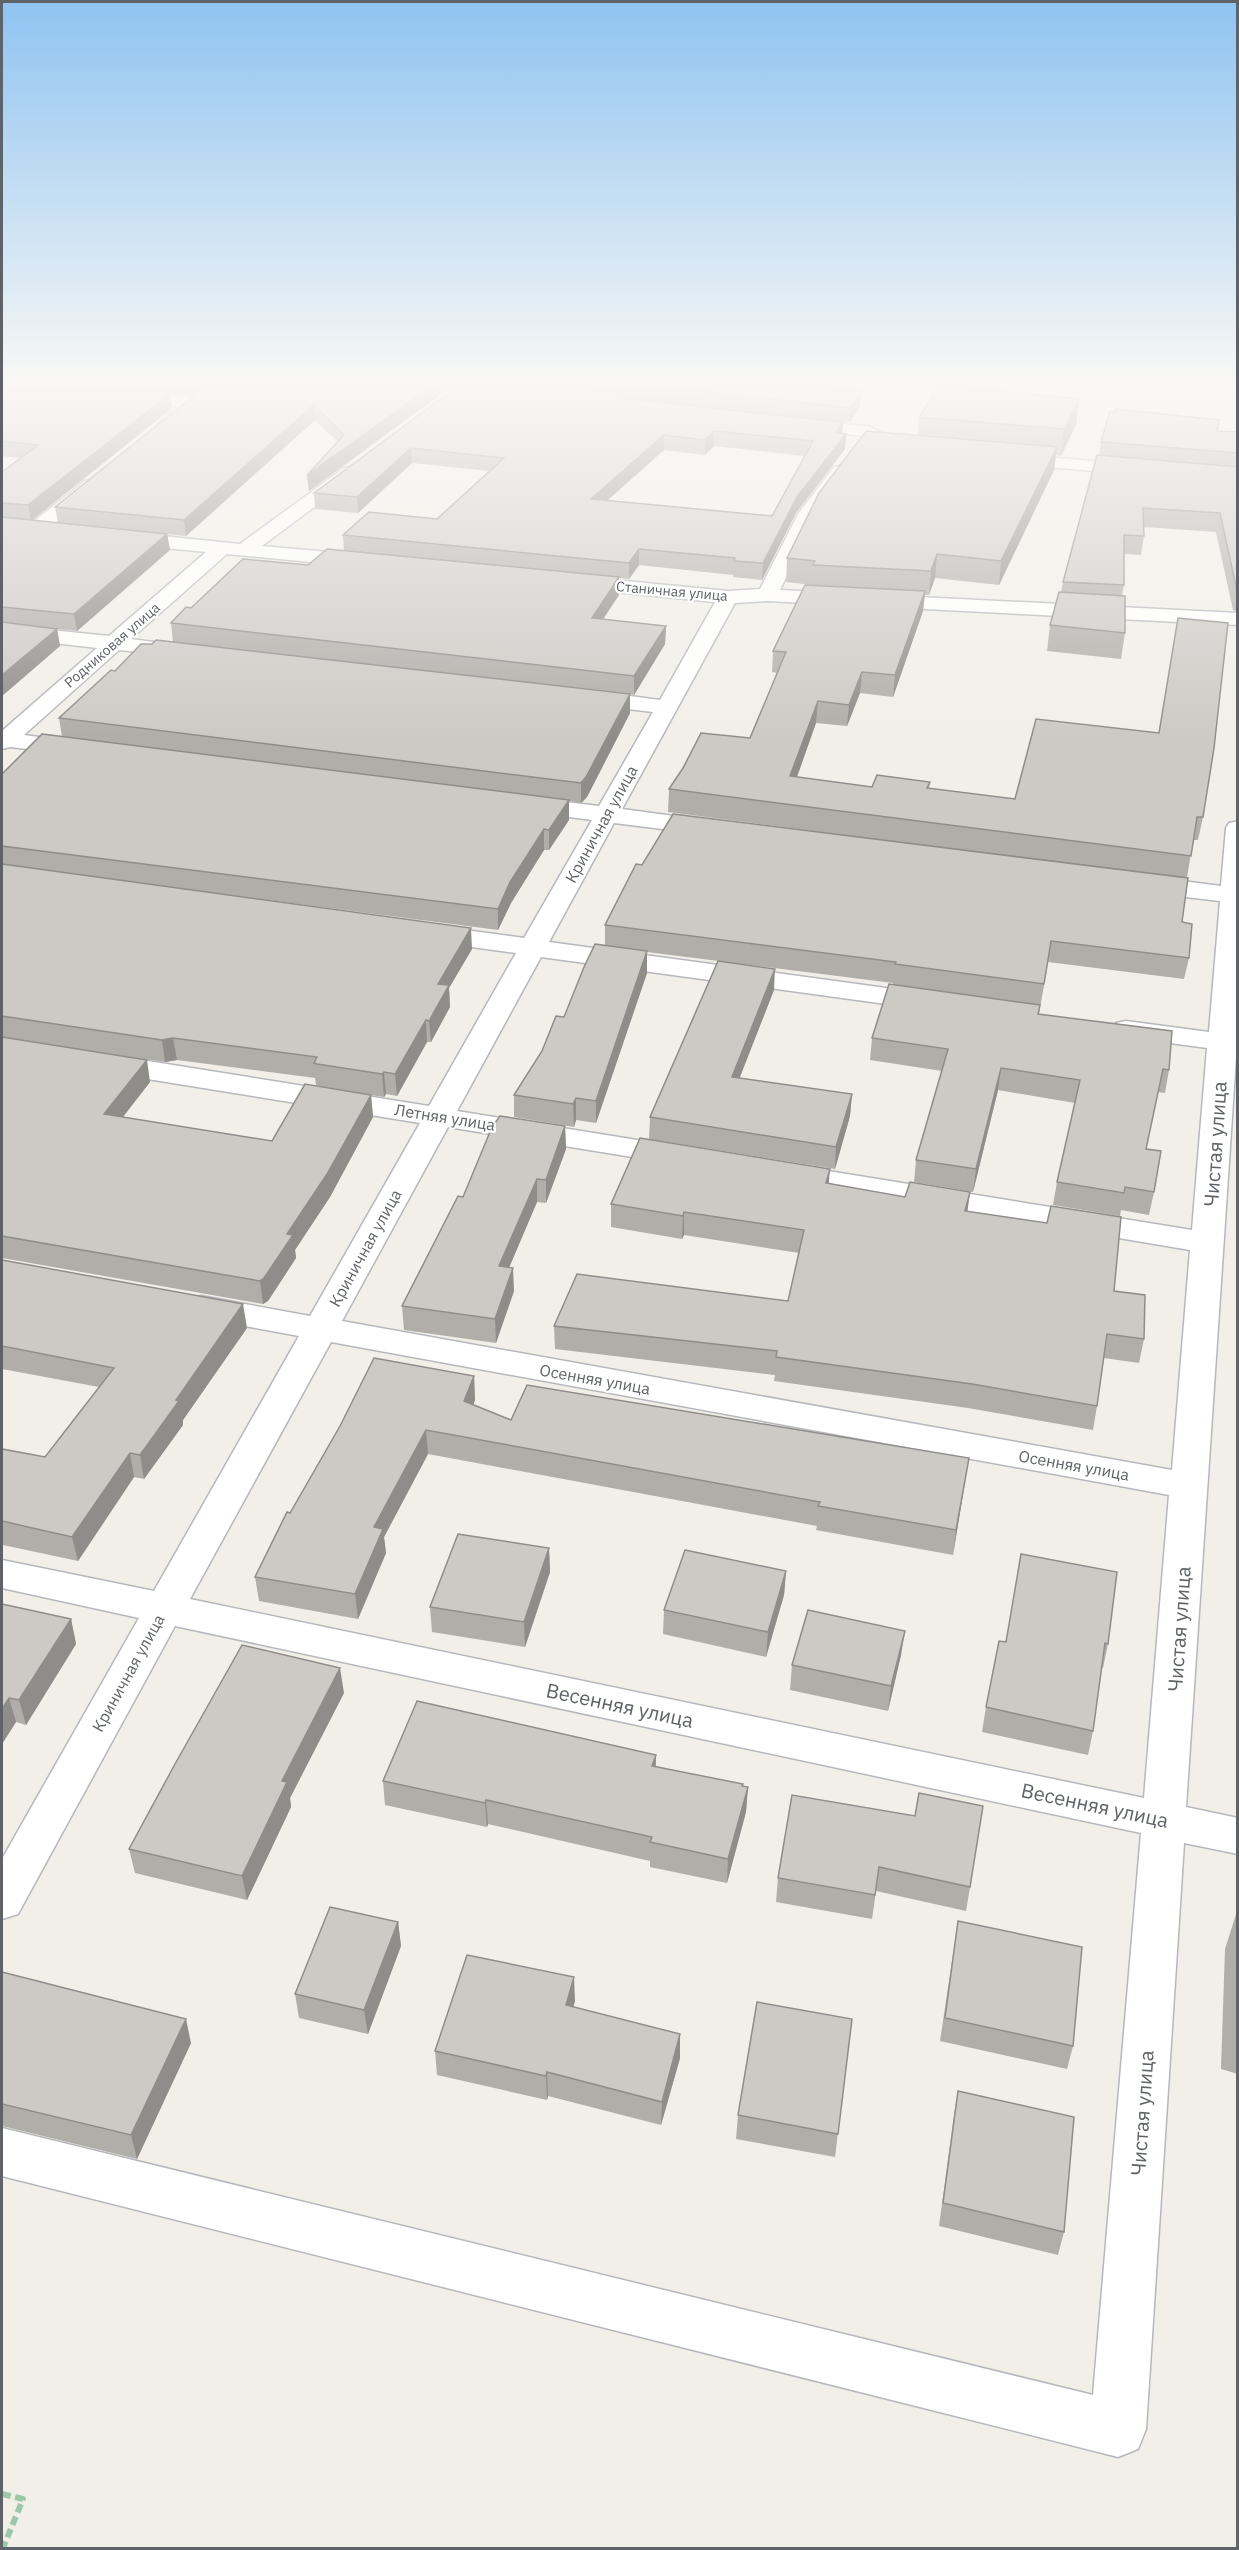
<svg xmlns="http://www.w3.org/2000/svg" width="1239" height="2550" viewBox="0 0 1239 2550" font-family="'IBM Plex Sans',sans-serif">
<style>
.lines{fill:none;stroke-linecap:round;stroke-linejoin:round}
.minor-casing{stroke:#b5b8bc;stroke-width:3}
.path{stroke:#9cc7a9;stroke-width:6;stroke-dasharray:9 4.5;stroke-linecap:butt}
.minor{fill:#fff;fill-rule:evenodd}
.wall{fill:#afaea9;fill-rule:evenodd}
.shaded-wall{fill:#8f8d8a}
.building{fill:#cccac5;stroke:#8f8d8a;stroke-width:1.5;fill-rule:evenodd}
.labels{text-anchor:middle;dominant-baseline:central;stroke-width:4.5;stroke-linejoin:round;paint-order:stroke}
.far-street-label{font-size:14px;fill:#5f6368;stroke:#fff}
.street-label{font-size:16px;fill:#5f6368;stroke:#fff}
.near-street-label{font-size:20px;fill:#5f6368;stroke:#fff}
</style>
<rect width="100%" height="100%" fill="#f1efe8"/>
<g class="lines">
<defs>
<g id="minor">
<path d="M126,396H194L202,401L172,428L166,429L158,424L178,406L120,404L118,401Z"/>
<path d="M798,419L871,427L879,432L871,437L792,428L790,424L792,420Z"/>
<path d="M1009,454L1140,465L1146,466L1149,470L1146,474L1140,475L1003,463L1000,459L1003,455Z"/>
<path d="M840,466L846,467L849,471L816,515L780,590L1238,613V625L767,601L735,603L622,809L711,821L720,823L723,828L720,833L711,835L614,823L549,942L930,994L940,996L944,1002L940,1008L930,1010L541,957L457,1111L681,1147L692,1149L696,1156L692,1163L681,1165L448,1127L342,1321L1172,1470L1190,1250L785,1182L774,1180L769,1173L774,1166L785,1164L1192,1230L1207,1048L1126,1037L1116,1035L1112,1029L1116,1023L1126,1021L1209,1032L1220,901L1143,892L1134,889L1130,884L1134,879L1143,876L1221,886L1226,828L1229,823L1238,821L1237,1042L1186,1807L1238,1818V1854L1184,1843L1146,2429L1138,2449L1118,2457L2,2176V2128L1093,2395L1141,1833L175,1626L18,1914L2,1919V1859L139,1618L2,1588V1560L154,1591L299,1336L201,1318L189,1315L184,1307L189,1299L201,1296L310,1316L420,1123L104,1072L94,1069L90,1063L94,1057L104,1054L429,1106L516,953L428,941L419,939L415,933L419,927L428,925L524,938L592,820L524,811L516,809L512,804L516,799L524,797L599,806L653,712L585,704L577,702L574,697L577,692L585,690L660,700L715,602L575,588L568,586L565,582L568,578L575,576L728,591L760,589L798,514L834,467ZM331,1342L1169,1495L1144,1798L190,1599Z"/>
<path d="M350,467L356,468L359,472L356,476L262,546L362,555L369,557L372,561L369,565L362,567L227,554L131,639L192,647L195,651L192,655L185,657L119,650L24,735L85,743L88,748L85,753L77,755L10,747L2,749V731L97,648L2,637V625L109,636L206,552L124,544L117,542L115,538L117,534L124,532L240,544L344,468Z"/>
<path d="M91,480L97,481L100,485L97,489L43,533H29L27,529L29,525L85,481Z"/>
</g>
</defs>
<use href="#minor" class="minor-casing"/>
<path class="path" d="M2,2494L23,2499L3,2548"/>
<use href="#minor" class="minor"/>
</g>
<g class="wall">
<path d="M2,380H460L309,491L307,475L338,442L315,420L186,536L167,534L170,550L77,631L57,629L60,646L2,696V472L20,458L2,456ZM170,396L193,397L55,507L58,523L31,521L172,408Z"/>
<path d="M466,380L614,397L846,434L845,449L796,513L762,580L733,577V575L639,565L629,579L619,578V595L603,619L666,626L665,644L634,695L630,694V713L587,797L581,803L569,801V820L549,850H544L511,903L498,930L230,895L472,949L449,988L450,1007L431,1042H427L397,1096L386,1094L384,1097L371,1095L373,1117L330,1197L295,1250L296,1258L268,1301L263,1304L2,1258V774L62,737L59,718L115,671L152,644L173,642L171,623L191,608L308,565L344,551L343,535L437,519L489,471L412,463L358,513L315,509L314,493ZM714,446L805,456L772,516L607,500L664,450L705,455ZM137,1058L165,1062L177,1060L315,1078L316,1085L319,1086L272,1141L123,1117L150,1082Z"/>
<path d="M572,380H742L860,406L850,422L618,397Z"/>
<path d="M1079,399L1076,425L1061,456L1056,455L1054,470L999,585L935,578L929,595H925L923,611L893,697L860,693L847,726L816,723L797,777L872,787L930,782L929,788L1015,799L1203,817L1198,840H1193L1187,878L1182,922L1189,958L1184,979L1048,962L1039,1014L1169,1070L1165,1093L1158,1092L1146,1149L1154,1192L1149,1215L1121,1210L1120,1216L1053,1205L1057,1182L1075,1103L998,1090L973,1192L914,1182L916,1160L942,1071L870,1060L872,1038L893,983L647,952V973L596,1123L576,1120L574,1127L514,1117V1095L564,1017L605,946V925L642,865L844,835L668,812L669,789L750,738L777,673L772,672L773,651L812,585L786,582L787,558L918,436L919,417Z"/>
<path d="M1115,412L1217,431L1238,432V612L1233,610L1216,532L1144,527V536L1141,555L1124,554V585L1122,595L1125,633L1121,659L1047,651L1050,625L1061,592L1063,582L1099,456L1101,442Z"/>
<path d="M774,990L739,1078L852,1094L850,1116L835,1169L649,1139L650,1117Z"/>
<path d="M565,1126L566,1149L546,1203L537,1202L509,1267L514,1291L496,1343L404,1330L402,1306L463,1197Z"/>
<path d="M829,1183L967,1211L1114,1291L1144,1339L1139,1363L1104,1358L1097,1406L1093,1430L968,1408L774,1381L775,1375L555,1349L554,1326L788,1301L799,1253L684,1235L682,1239L611,1227V1204Z"/>
<path d="M2,1260L247,1328L183,1420V1425L144,1479L134,1477L78,1561L3,1545L2,1540V1449L45,1457L99,1387L2,1369Z"/>
<path d="M474,1376L475,1400L473,1405L511,1420L965,1482L953,1555L816,1530L817,1526L428,1454L384,1537L386,1553L358,1619L259,1601L255,1577L290,1513Z"/>
<path d="M549,1548L550,1572L525,1647L432,1632L430,1607Z"/>
<path d="M786,1571L784,1595L766,1657L663,1634L664,1610Z"/>
<path d="M1117,1572L1108,1644L1103,1668H1102L1093,1731L1088,1755L982,1732L986,1707L1006,1642Z"/>
<path d="M2,1604L71,1619L76,1644L26,1725L16,1722L2,1744Z"/>
<path d="M901,1655L888,1711L790,1690L792,1665Z"/>
<path d="M344,1693L290,1798L291,1807L247,1900L135,1873L129,1849Z"/>
<path d="M656,1755V1766L748,1787L746,1812L727,1883L650,1867V1861L488,1824L487,1827L385,1805L383,1781Z"/>
<path d="M792,1795L970,1887L966,1911L876,1891L872,1919L776,1902L778,1878Z"/>
<path d="M1238,1908V2074L1221,2069L1225,1949Z"/>
<path d="M958,1921L1073,2046L1067,2069L940,2041Z"/>
<path d="M398,1922L401,1946L368,2034L299,2018L295,1994Z"/>
<path d="M2,1972L191,2043L137,2159L2,2126Z"/>
<path d="M575,2001L573,2007L680,2034V2058L661,2125L548,2096L547,2100L437,2075L435,2051Z"/>
<path d="M852,2019L835,2157L736,2139L738,2115Z"/>
<path d="M958,2091L1064,2232L1058,2255L939,2226L954,2115Z"/>
</g>
<g class="shaded-wall">
<path d="M440,380H460L309,491L307,475Z"/>
<path d="M861,391L860,406L850,422L851,408Z"/>
<path d="M170,394L172,408L31,521L28,505Z"/>
<path d="M1079,399L1076,425L1061,456L1064,429Z"/>
<path d="M314,405L315,420L186,536L184,520Z"/>
<path d="M843,422L842,436L836,433Z"/>
<path d="M714,431V446L705,455V440Z"/>
<path d="M846,434L845,449L796,513L762,580L763,563L797,497Z"/>
<path d="M664,435V450L591,515V499Z"/>
<path d="M1057,447L1054,470L999,585L1001,561Z"/>
<path d="M411,448L412,463L358,513L357,497Z"/>
<path d="M167,534L170,550L77,631L74,614Z"/>
<path d="M639,549V565L629,579V563Z"/>
<path d="M937,554L935,578L929,595L931,571Z"/>
<path d="M619,577V595L592,636V618Z"/>
<path d="M925,591L923,611L893,697L895,675Z"/>
<path d="M666,626L665,644L634,695V676Z"/>
<path d="M57,629L60,646L2,696V675Z"/>
<path d="M862,672L860,693L847,726L849,705Z"/>
<path d="M630,694V713L587,797L581,803V783Z"/>
<path d="M818,701L816,723L789,799L790,776Z"/>
<path d="M569,800V820L549,850V830Z"/>
<path d="M544,829V850L511,903L498,930V909L510,882Z"/>
<path d="M471,928L472,949L449,988L450,1007L431,1042L429,1021L438,984Z"/>
<path d="M647,951V973L596,1123V1101Z"/>
<path d="M775,969L774,990L731,1100L732,1077Z"/>
<path d="M426,1020L427,1042L397,1096L395,1074Z"/>
<path d="M173,1038L177,1060L165,1062L162,1040Z"/>
<path d="M147,1060L150,1082L108,1136L104,1114Z"/>
<path d="M1001,1068L998,1090L973,1192L976,1169Z"/>
<path d="M384,1072L386,1094L384,1097L382,1074Z"/>
<path d="M852,1094L850,1116L835,1169L836,1147Z"/>
<path d="M371,1095L373,1117L330,1197L295,1250L296,1258L268,1301L263,1304L260,1281Z"/>
<path d="M576,1098V1120L574,1127L573,1104Z"/>
<path d="M565,1126L566,1149L546,1203V1180Z"/>
<path d="M830,1169L828,1192L826,1183Z"/>
<path d="M537,1179V1202L500,1289L499,1266Z"/>
<path d="M970,1192L967,1215L965,1211Z"/>
<path d="M684,1212V1235L682,1239L683,1216Z"/>
<path d="M513,1268L514,1291L496,1343L495,1319Z"/>
<path d="M243,1304L247,1328L183,1420V1425L144,1479L140,1455L176,1400Z"/>
<path d="M474,1376L475,1400L466,1425L464,1401Z"/>
<path d="M426,1430L428,1454L384,1537L386,1553L358,1619L355,1594L374,1527Z"/>
<path d="M130,1453L134,1477L78,1561L72,1537Z"/>
<path d="M969,1458L965,1482L953,1555L956,1530Z"/>
<path d="M549,1548L550,1572L525,1647L524,1622Z"/>
<path d="M786,1571L784,1595L766,1657L768,1632Z"/>
<path d="M71,1619L76,1644L26,1725L19,1700Z"/>
<path d="M905,1631L901,1655L888,1711L891,1686Z"/>
<path d="M340,1668L344,1693L290,1798L291,1807L247,1900L242,1876L282,1781Z"/>
<path d="M9,1698L16,1722L2,1744V1709Z"/>
<path d="M656,1755L655,1779L652,1766Z"/>
<path d="M748,1787L746,1812L727,1883L728,1859Z"/>
<path d="M486,1800L488,1824L487,1827L485,1803Z"/>
<path d="M398,1922L401,1946L368,2034L364,2010Z"/>
<path d="M574,1977L575,2001L567,2029L566,2005Z"/>
<path d="M186,2019L191,2043L137,2159L131,2135Z"/>
<path d="M680,2034V2058L661,2125L662,2102Z"/>
<path d="M547,2072L548,2096L547,2100L546,2076Z"/>
</g>
<g class="building">
<path d="M99,380H440L307,475L344,435L314,405L184,520L55,507L200,391L202,388L200,382Z"/>
<path d="M466,380H570L614,397L843,422L836,433L846,434L797,497L763,563L734,561L735,558L639,549L629,563L343,535L369,512L437,519L504,458L411,448L357,497L314,493ZM714,431L813,441L772,516L591,499L664,435L705,440Z"/>
<path d="M611,380H742L861,391L851,408L618,382Z"/>
<path d="M939,385L1079,399L1064,429L919,417Z"/>
<path d="M2,392L170,394L28,505L2,503V472L38,445L2,441Z"/>
<path d="M1116,409L1219,420L1217,431L1238,432V453L1101,442L1110,411L1115,412Z"/>
<path d="M866,431L1057,447L1001,561L937,554L931,571L813,565L815,561L787,558L819,493Z"/>
<path d="M1097,455L1238,467V591H1237L1220,513L1143,508L1144,536L1124,535V585L1063,582Z"/>
<path d="M2,517L167,534L74,614L2,607Z"/>
<path d="M327,549L619,577L592,618L666,626L634,676L171,623L186,607L191,608L243,559L308,565Z"/>
<path d="M805,585L925,591L895,675L862,672L849,705L818,701L790,776L872,787L877,775L930,782L927,788L1015,799L1036,719L1159,733L1178,618L1228,623L1214,748L1203,817H1197L1191,856L669,789L683,768L701,733L750,738L786,652L773,651Z"/>
<path d="M1059,592L1125,596V633L1050,625Z"/>
<path d="M2,622L57,629L2,675Z"/>
<path d="M156,640L630,694L586,777L581,783L59,718L111,670L115,671L141,644H152Z"/>
<path d="M42,734L569,800L549,830L544,829L510,882L498,909L2,846V774Z"/>
<path d="M673,814L1188,878L1182,922L1192,924L1189,958L1051,941L1044,984L895,964L896,962L605,925L636,864L642,865Z"/>
<path d="M2,864L471,928L438,984L449,985L429,1021L426,1020L395,1074L384,1072L382,1074L317,1064L314,1063L317,1057L173,1038L162,1040L2,1016Z"/>
<path d="M595,944L647,951L596,1101L576,1098L573,1104L514,1095L542,1051L556,1016L564,1017L584,967Z"/>
<path d="M718,961L775,969L732,1077L852,1094L836,1147L650,1117Z"/>
<path d="M889,984L1040,1005L1038,1014L1172,1031L1169,1070L1163,1069L1146,1149L1161,1151L1154,1192L1125,1187L1124,1193L1057,1182L1080,1080L1001,1068L976,1169L916,1160L948,1049L872,1038Z"/>
<path d="M2,1037L147,1060L104,1114L272,1141L305,1084L371,1095L327,1174L287,1234L293,1235L264,1278L260,1281L2,1236Z"/>
<path d="M500,1116L565,1126L546,1180L537,1179L499,1266L513,1268L495,1319L402,1306L458,1196L463,1197L492,1127Z"/>
<path d="M640,1138L830,1169L826,1183L905,1197L910,1182L970,1192L965,1211L1047,1223L1051,1206L1121,1217L1114,1291L1145,1295L1144,1339L1107,1334L1097,1406L972,1384L776,1357L777,1351L554,1326L577,1274L788,1301L804,1230L684,1212L683,1216L611,1204Z"/>
<path d="M2,1260L243,1304L176,1400L179,1401L140,1455L130,1453L72,1537L2,1521V1449L45,1457L114,1368L2,1346Z"/>
<path d="M374,1358L474,1376L464,1401L511,1420L527,1385L969,1458L956,1530L818,1506L820,1502L426,1430L374,1527L383,1529L355,1594L255,1577L287,1512L290,1513L340,1426Z"/>
<path d="M458,1534L549,1548L524,1622L430,1607Z"/>
<path d="M685,1550L786,1571L768,1632L664,1610Z"/>
<path d="M1021,1554L1117,1572L1108,1644L1105,1643L1093,1731L986,1707L999,1641L1006,1642Z"/>
<path d="M2,1604L71,1619L19,1700L9,1698L2,1709Z"/>
<path d="M808,1610L905,1631L891,1686L792,1665Z"/>
<path d="M242,1645L340,1668L282,1781L287,1782L242,1876L129,1849L175,1764Z"/>
<path d="M417,1701L656,1755L652,1766L743,1784L742,1786L748,1787L728,1859L650,1842L652,1837L486,1800L485,1803L383,1781Z"/>
<path d="M919,1793L983,1806L970,1887L879,1867L875,1895L778,1878L792,1795L915,1816Z"/>
<path d="M330,1907L398,1922L364,2010L295,1994Z"/>
<path d="M958,1921L1082,1947L1073,2046L945,2018Z"/>
<path d="M467,1955L574,1977L566,2005L680,2034L662,2102L547,2072L546,2076L435,2051Z"/>
<path d="M2,1972L186,2019L131,2135L2,2104Z"/>
<path d="M757,2002L852,2019L838,2134L738,2115Z"/>
<path d="M958,2091L1074,2117L1064,2232L943,2203Z"/>
</g>
<linearGradient id="sky" x2="0" y2="1"><stop stop-color="#8fc3f1"/><stop offset="0.52" stop-color="#f9f8f5"/><stop offset="1" stop-color="#f9f8f5" stop-opacity="0"/></linearGradient>
<rect width="1239" height="737" fill="url(#sky)"/>
<g class="labels">
<g class="far-street-label">
<text transform="translate(672 591) rotate(5)">Станичная улица</text>
<text transform="translate(112 645) rotate(-41)">Родниковая улица</text>
</g>
<g class="street-label">
<text transform="translate(601 824) rotate(-61)">Криничная улица</text>
<text transform="translate(445 1117) rotate(9)">Летняя улица</text>
<text transform="translate(365 1248) rotate(-61)">Криничная улица</text>
<text transform="translate(595 1379) rotate(10)">Осенняя улица</text>
<text transform="translate(1074 1465) rotate(10)">Осенняя улица</text>
<text transform="translate(128 1673) rotate(-61)">Криничная улица</text>
</g>
<g class="near-street-label">
<text transform="translate(1215 1144) rotate(-86)">Чистая улица</text>
<text transform="translate(1179 1629) rotate(-86)">Чистая улица</text>
<text transform="translate(620 1705) rotate(12)">Весенняя улица</text>
<text transform="translate(1095 1805) rotate(12)">Весенняя улица</text>
<text transform="translate(1142 2113) rotate(-86)">Чистая улица</text>
</g>
</g>
<rect width="1239" height="2550" fill="none" stroke="#5f6368" stroke-width="6"/>
</svg>
